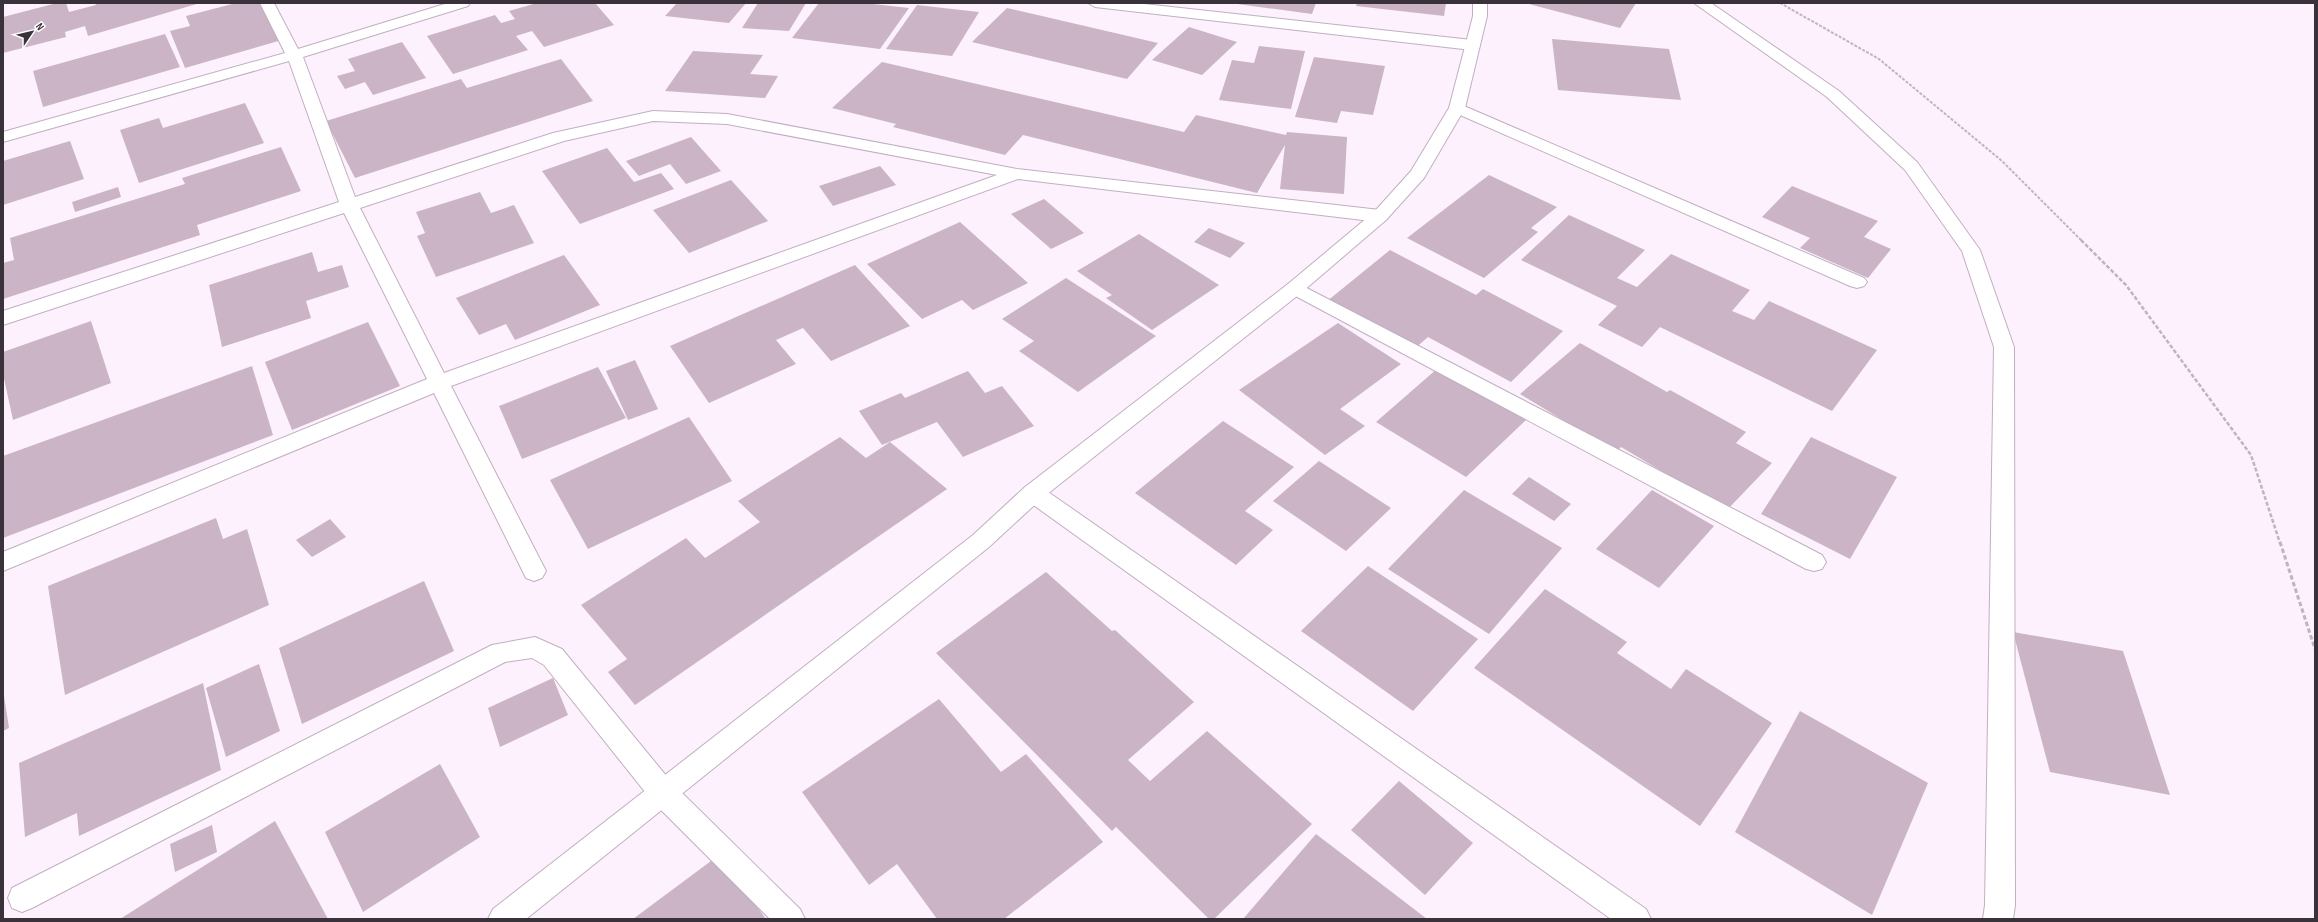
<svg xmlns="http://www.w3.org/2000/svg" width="2318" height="922" viewBox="0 0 2318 922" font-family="'Sofia Sans Condensed',sans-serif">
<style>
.building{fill:#cab4c5}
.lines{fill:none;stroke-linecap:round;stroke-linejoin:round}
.minor-casing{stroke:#c1afc1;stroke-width:2}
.secondary-casing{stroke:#c1afc1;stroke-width:2}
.path-far2{stroke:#bfb4bf;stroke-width:2;stroke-dasharray:3 1.5;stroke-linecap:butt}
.path-far1{stroke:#bfb4bf;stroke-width:2.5;stroke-dasharray:4 2;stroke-linecap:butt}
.path{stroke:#bfb4bf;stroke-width:3;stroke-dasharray:4.5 2.5;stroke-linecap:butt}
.minor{fill:#fff;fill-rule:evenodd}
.secondary{fill:#fff;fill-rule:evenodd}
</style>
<rect width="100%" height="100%" fill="#fdf1fd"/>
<g class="building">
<path d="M57,3H66L69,12L96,5L95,3H200L88,36L85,26L65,32L66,37L3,53V17Z"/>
<path d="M236,3H277L264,7L282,40L185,68L170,31L190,26L186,16Z"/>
<path d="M537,3H595L614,25L544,47L532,31L516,36L528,50L453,74L427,36L495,15L501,23L515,19L509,11Z"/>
<path d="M677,3H746L729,23L665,16Z"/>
<path d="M758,3H806L789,31L742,28Z"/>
<path d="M819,3H864L909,8L880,49L792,38Z"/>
<path d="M1230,3H1316L1312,14Z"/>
<path d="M1357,3H1446L1444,16L1356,6Z"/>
<path d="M1525,3H1636L1620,28Z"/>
<path d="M917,5L979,12L952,56L886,49Z"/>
<path d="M1007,8L1158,43L1127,79L972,42Z"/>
<path d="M1189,27L1237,42L1202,75L1152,60Z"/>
<path d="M165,34L180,67L43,107L33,71Z"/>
<path d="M1552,39L1669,49L1681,100L1558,90Z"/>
<path d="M402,42L426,78L373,95L365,82L345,89L337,76L355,71L348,59Z"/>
<path d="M1259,46L1305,51L1291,109L1219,100L1232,60L1254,63Z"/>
<path d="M693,51L763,55L750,74L778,76L765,98L665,91Z"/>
<path d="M1314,57L1385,66L1373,115L1341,111L1337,123L1295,117Z"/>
<path d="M561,59L593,101L355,178L326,121L461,79L467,88Z"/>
<path d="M882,62L1184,132L1196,115L1286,135L1287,132L1347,137L1344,194L1280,189L1285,145L1257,193L1023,135L1005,155L893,127L896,124L832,108Z"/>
<path d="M245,103L264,143L139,183L120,130L159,118L163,128Z"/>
<path d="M691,137L721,171L686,184L670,164L639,176L626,161Z"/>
<path d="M70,141L84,179L3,205V161Z"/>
<path d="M281,147L301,191L197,225L200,235L3,299V263L14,260L10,238L185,184L182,178Z"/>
<path d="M607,148L634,182L661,173L674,189L580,224L542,171Z"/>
<path d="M880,166L896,185L833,206L819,186Z"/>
<path d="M1489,175L1557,207L1531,228L1538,232L1484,278L1407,238Z"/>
<path d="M731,180L768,221L689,253L653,210Z"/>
<path d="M1792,186L1878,221L1864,237L1891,249L1868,278L1800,248L1810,238L1762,217Z"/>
<path d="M118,187L121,197L75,212L72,202Z"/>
<path d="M480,192L491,213L514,205L534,243L436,277L417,236L425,233L416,212Z"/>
<path d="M1044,199L1084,233L1051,249L1011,214Z"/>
<path d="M1569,215L1645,250L1617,278L1637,287L1671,254L1750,290L1732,311L1754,320L1769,301L1877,350L1832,411L1660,327L1642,347L1598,325L1617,306L1521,260Z"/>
<path d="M960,222L1028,283L973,310L962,300L922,319L867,264Z"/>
<path d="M1209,228L1245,243L1230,258L1194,242Z"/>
<path d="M1139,234L1219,285L1152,330L1106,298L1112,295L1077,271Z"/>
<path d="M1390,250L1476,295L1483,289L1563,331L1511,382L1428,337L1413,350L1326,302Z"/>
<path d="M312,252L318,272L342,265L349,287L306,301L311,318L222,347L209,285Z"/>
<path d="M564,255L600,305L515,340L506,324L479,335L456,298Z"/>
<path d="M855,265L910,326L831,361L803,328L776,340L796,364L709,403L670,346Z"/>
<path d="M1066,278L1156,336L1078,392L1019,351L1034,341L1002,319Z"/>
<path d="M91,321L111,383L13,420L3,374V352Z"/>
<path d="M368,322L400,386L292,430L265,362Z"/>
<path d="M1338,323L1401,364L1340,409L1365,426L1325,455L1239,390Z"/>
<path d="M1580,343L1667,392L1670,390L1746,432L1736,443L1772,463L1727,510L1621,447L1616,452L1520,394Z"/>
<path d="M635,360L658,409L628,420L606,371Z"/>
<path d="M252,366L273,435L3,538V456Z"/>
<path d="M598,367L626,418L522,459L499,406Z"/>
<path d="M1438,368L1527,419L1466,477L1376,422Z"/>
<path d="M968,371L985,393L1002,386L1034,426L963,457L937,422L882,445L859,411L901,393L905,398Z"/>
<path d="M689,417L732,481L588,549L550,480Z"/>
<path d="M1223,421L1294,467L1245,511L1273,530L1236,565L1135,493Z"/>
<path d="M840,437L866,458L890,442L947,489L635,705L608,672L627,659L581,605L686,538L705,558L760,522L738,501Z"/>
<path d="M1811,437L1897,477L1850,559L1761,514Z"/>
<path d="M1319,461L1391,508L1346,551L1273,501Z"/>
<path d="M1529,477L1571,504L1554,521L1512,494Z"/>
<path d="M1464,490L1562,548L1489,634L1388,569Z"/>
<path d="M1652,490L1714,526L1659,588L1596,549Z"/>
<path d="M216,518L223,539L247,529L269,605L65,695L48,586Z"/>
<path d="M330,519L346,537L312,557L296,540Z"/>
<path d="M1368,566L1478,639L1413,711L1301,631Z"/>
<path d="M1046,572L1112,631L1115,630L1194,702L1128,760L1150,781L1207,731L1312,824L1214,919H1209L1116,827L1112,831L936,653Z"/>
<path d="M424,581L454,651L302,724L279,648Z"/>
<path d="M1545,589L1627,642L1617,653L1671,689L1686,669L1772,723L1700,826L1474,668Z"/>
<path d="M2013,632L2123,651L2170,795L2050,772Z"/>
<path d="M259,664L280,731L226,757L206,688Z"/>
<path d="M553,678L568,715L500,747L488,708Z"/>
<path d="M203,683L221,770L79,836L77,813L25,837L19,763Z"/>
<path d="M4,696L9,728L3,731V697Z"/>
<path d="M939,699L1001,772L1026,754L1103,842L1004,919H937L897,864L869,885L802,792Z"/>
<path d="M1800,711L1928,783L1872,915L1735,832Z"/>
<path d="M440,764L480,837L363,912L325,832Z"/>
<path d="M1399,781L1473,843L1425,895L1351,830Z"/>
<path d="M275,821L328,919H120Z"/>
<path d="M212,825L217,852L175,872L170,844Z"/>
<path d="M1316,834L1427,919H1243Z"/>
<path d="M719,855L766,919H633Z"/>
</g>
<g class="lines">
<defs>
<g id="minor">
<path d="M260,3H274L298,49L448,3H470L468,6L303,57L355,197L553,133L653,111L727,114L1017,169L1380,210L1386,212L1389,216L1386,220L1380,222L1018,179L451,386L546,571L542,578L534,581L526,578L434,393L3,571V552L427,379L344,213L3,325V311L339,202L289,61L3,142V132L285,53ZM653,121L727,124L997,175L444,373L360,208L564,141Z"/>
<path d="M1088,3H1135L1472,40L1477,42L1480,45L1477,48L1472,50L1095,7Z"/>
<path d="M1457,103L1864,278L1867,282L1864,286L1857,288L1850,286L1451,111L1449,108L1451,105Z"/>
<path d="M1295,282L1822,555L1826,562L1822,569L1814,571L1806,569L1288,292L1285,288L1288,284Z"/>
<path d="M1033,484L1041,487L1646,909L1651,919H1611L1025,499L1022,493L1025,487Z"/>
<path d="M535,637L562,649L673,784L800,909L805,919H770L653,802L544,665L532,658L505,662L32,908L22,912L12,908L8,898L12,888L492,645Z"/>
</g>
<g id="secondary">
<path d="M1473,3H1487V16L1465,108L1424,178L1386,220L1302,292L1041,499L989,547L526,919H488L493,909L973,535L1025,487L1288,284L1374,212L1411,171L1449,108L1473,16Z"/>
<path d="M1694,3H1711L1839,91L1917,162L1980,250L2014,347L2015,905L2013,919H1983L1985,905L1994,347L1962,251L1905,170L1827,97Z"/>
</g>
</defs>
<use href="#minor" class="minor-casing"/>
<use href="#secondary" class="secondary-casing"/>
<path class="path-far2" d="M1780,3L1879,59L2002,161L2082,241"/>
<path class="path-far1" d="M2081,240L2126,285L2251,455L2280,543"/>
<path class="path" d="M2280,542L2315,649"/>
<use href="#minor" class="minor"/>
<use href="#secondary" class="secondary"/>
</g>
<rect width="2318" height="922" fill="none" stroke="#3a323a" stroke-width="8"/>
<g transform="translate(32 32) rotate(55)" stroke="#ffffff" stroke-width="3" paint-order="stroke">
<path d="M0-3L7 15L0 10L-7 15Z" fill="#3a323a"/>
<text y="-6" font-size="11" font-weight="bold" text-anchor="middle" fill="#3a323a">N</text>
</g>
</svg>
